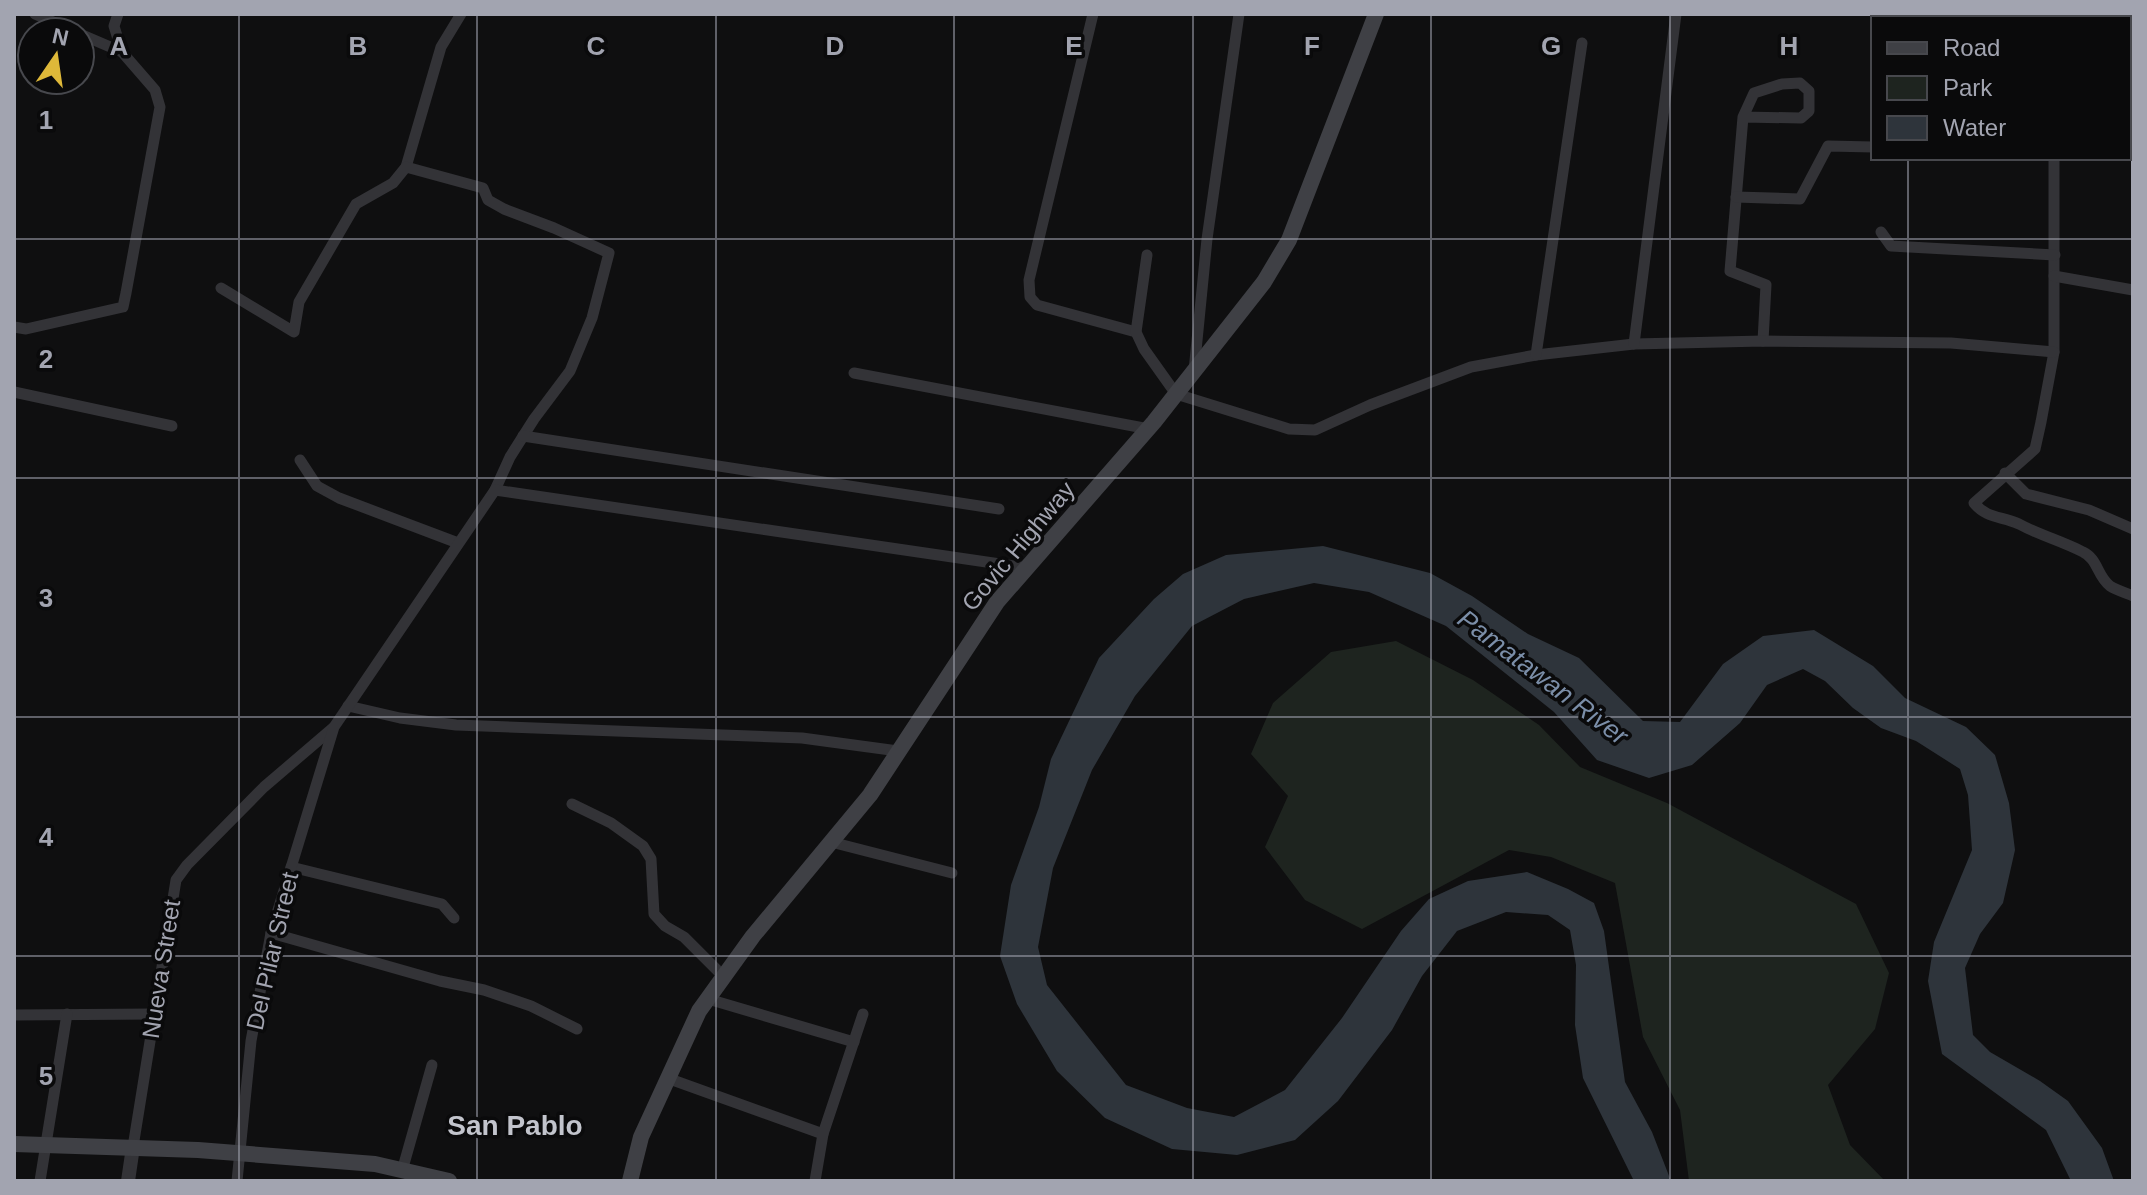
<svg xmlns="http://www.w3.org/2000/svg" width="2147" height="1195" viewBox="0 0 2147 1195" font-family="Helvetica,sans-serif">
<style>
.green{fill:#1e241f}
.water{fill:#2e343b}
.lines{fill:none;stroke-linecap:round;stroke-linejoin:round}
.minor{stroke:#333337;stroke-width:11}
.tertiary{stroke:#333337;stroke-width:14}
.secondary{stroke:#3f4045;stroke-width:16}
.grid{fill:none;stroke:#a2a4b0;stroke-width:2;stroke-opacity:0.55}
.labels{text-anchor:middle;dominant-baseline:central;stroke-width:7;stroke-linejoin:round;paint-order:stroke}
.street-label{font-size:24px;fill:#a2a4b0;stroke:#0a0a0b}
.water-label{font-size:26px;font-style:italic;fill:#7b8ea8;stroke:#0a0a0b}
.quarter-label{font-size:28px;font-weight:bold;fill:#c2c4cc;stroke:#0a0a0b}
.grid-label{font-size:26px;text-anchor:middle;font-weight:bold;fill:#a2a4b0;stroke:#0a0a0b;stroke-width:7;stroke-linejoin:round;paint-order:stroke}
</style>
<rect width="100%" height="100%" fill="#0f0f10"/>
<path class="green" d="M1396,641L1473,680L1539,725L1580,767L1667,803L1856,904L1889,973L1875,1029L1828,1085L1850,1145L1885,1181H1689L1680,1110L1643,1037L1615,883L1551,857L1509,850L1362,929L1305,900L1265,847L1288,796L1251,754L1273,703L1331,652Z"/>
<path class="water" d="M1323,546L1430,573L1472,596L1528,634L1579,658L1643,721L1680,722L1723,664L1763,636L1814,630L1873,666L1905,698L1966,727L1995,755L2009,803L2015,850L2003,903L1980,934L1965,968L1973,1035L1990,1052L2040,1081L2068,1101L2102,1148L2114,1181H2071L2046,1130L1942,1054L1928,981L1934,942L1972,850L1968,795L1960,769L1916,741L1881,728L1853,708L1825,681L1803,669L1767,685L1740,723L1692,765L1649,778L1597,760L1554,712L1446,626L1369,592L1314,583L1244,599L1192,626L1135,696L1092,770L1053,868L1038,947L1047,985L1126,1085L1187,1108L1234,1117L1285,1090L1342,1018L1401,931L1429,899L1468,881L1527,872L1568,889L1594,903L1604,931L1625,1082L1652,1132L1671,1181H1634L1583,1078L1575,1025L1576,965L1570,930L1548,915L1506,912L1457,931L1422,976L1392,1030L1338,1101L1295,1140L1237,1155L1172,1149L1105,1118L1057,1071L1017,1004L1000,956L1011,885L1039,807L1051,759L1099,658L1154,599L1183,574L1226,555Z"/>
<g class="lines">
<g class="minor">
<path d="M35,14L76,32"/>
<path d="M118,14L114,26L122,52"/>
<path d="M1093,14L1029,280L1030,297L1037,305L1136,332"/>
<path d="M2064,18V14"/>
<path d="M1743,117L1801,118L1809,111V91L1800,83L1782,84L1754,93L1743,117L1730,271L1766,285L1763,341"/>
<path d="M2054,158V352L2041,422L2035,449L1974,503C1987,519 2002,516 2019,524C2039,535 2062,541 2083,552C2098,559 2097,576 2110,586C2116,590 2126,593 2133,596"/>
<path d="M406,167L441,47L461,14"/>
<path d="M1736,197L1800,199L1828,146L1873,147"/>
<path d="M1881,232L1891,246L2055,255"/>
<path d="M1147,255L1136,332L1144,349L1176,394L1289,429L1315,430L1370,405L1471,367L1536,355L1634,344L1763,341L1951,343L2054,352"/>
<path d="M2054,276L2133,290"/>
<path d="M221,288L294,332L299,302L356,204L393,183L406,167L483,188L488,200L504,209L554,228L609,253L592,318L570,371L534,419L510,457L495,490"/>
<path d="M14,327L26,329L123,307L126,293L160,107L155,90L122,52L80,34"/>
<path d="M1634,344L1676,14"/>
<path d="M1536,355L1582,43"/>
<path d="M1194,371L1207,239L1239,14"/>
<path d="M854,373L1149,429"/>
<path d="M14,392L172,426"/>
<path d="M523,436L999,509"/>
<path d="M300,460L317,486L339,498L458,543"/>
<path d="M2005,473L2026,494L2089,510L2133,529"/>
<path d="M348,706L400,718L456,725L802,738L898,751"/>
<path d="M572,804L611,823L643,846L651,859L654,914L665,926L684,937L724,977"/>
<path d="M831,842L952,873"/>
<path d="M291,867L442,904L454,918"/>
<path d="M271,933L440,981L484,990L531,1006L577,1029"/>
<path d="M708,999L854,1042"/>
<path d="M14,1015L154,1014"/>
<path d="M667,1078L823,1134"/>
<path d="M133,1147L176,880L187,865L264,787L333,728"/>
<path d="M402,1171L432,1065"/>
<path d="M40,1181L67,1014"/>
<path d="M237,1181L251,1041L271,933L334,727L495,490L1027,568"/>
<path d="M815,1181L823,1134L863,1014"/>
</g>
<path class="tertiary" d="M128,1181L133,1147"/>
<g class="secondary">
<path d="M14,1144L198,1150L375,1164L449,1181"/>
<path d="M630,1181L641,1137L699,1011L753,936L870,795L997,602L1154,422L1264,282L1289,240L1376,14"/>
</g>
</g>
<path class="grid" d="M239,14V1181M477,14V1181M716,14V1181M954,14V1181M1193,14V1181M1431,14V1181M1670,14V1181M1908,14V18M1908,158V1181M14,239H2133M14,478H2133M14,717H2133M14,956H2133"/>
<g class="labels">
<g class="street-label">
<text transform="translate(1018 546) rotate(-50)">Govic Highway</text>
<text transform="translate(272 951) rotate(-77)">Del Pilar Street</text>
<text transform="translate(161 969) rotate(-81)">Nueva Street</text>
</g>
<g class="water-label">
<text transform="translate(1543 677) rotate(37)">Pamatawan River</text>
</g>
<g class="quarter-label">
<text x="515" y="1125">San Pablo</text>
</g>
</g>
<g class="grid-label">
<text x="119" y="55">A</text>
<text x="358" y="55">B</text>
<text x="596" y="55">C</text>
<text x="835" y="55">D</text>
<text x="1074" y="55">E</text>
<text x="1312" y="55">F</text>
<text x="1551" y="55">G</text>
<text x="1789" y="55">H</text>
<text x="46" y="129">1</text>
<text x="46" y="368">2</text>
<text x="46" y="607">3</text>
<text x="46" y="846">4</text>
<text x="46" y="1085">5</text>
</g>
<rect width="2147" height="1195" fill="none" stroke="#a2a4b0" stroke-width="32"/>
<rect x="1871" y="16" width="260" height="144" fill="#0a0a0b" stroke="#47484d" stroke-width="2"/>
<rect x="1887" y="42" width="40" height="12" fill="#3f4045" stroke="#47484d" stroke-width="2"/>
<text x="1943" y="56" font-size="24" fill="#a2a4b0">Road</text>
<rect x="1887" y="76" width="40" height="24" fill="#1e241f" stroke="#47484d" stroke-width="2"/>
<text x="1943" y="96" font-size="24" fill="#a2a4b0">Park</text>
<rect x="1887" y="116" width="40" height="24" fill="#2e343b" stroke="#47484d" stroke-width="2"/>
<text x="1943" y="136" font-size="24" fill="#a2a4b0">Water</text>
<g transform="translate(56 56) rotate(13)"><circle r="38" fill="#0a0a0b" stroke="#47484d" stroke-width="2"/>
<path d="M0-6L14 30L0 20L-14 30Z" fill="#deb839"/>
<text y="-12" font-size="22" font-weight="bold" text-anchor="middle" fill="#a2a4b0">N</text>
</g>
</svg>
